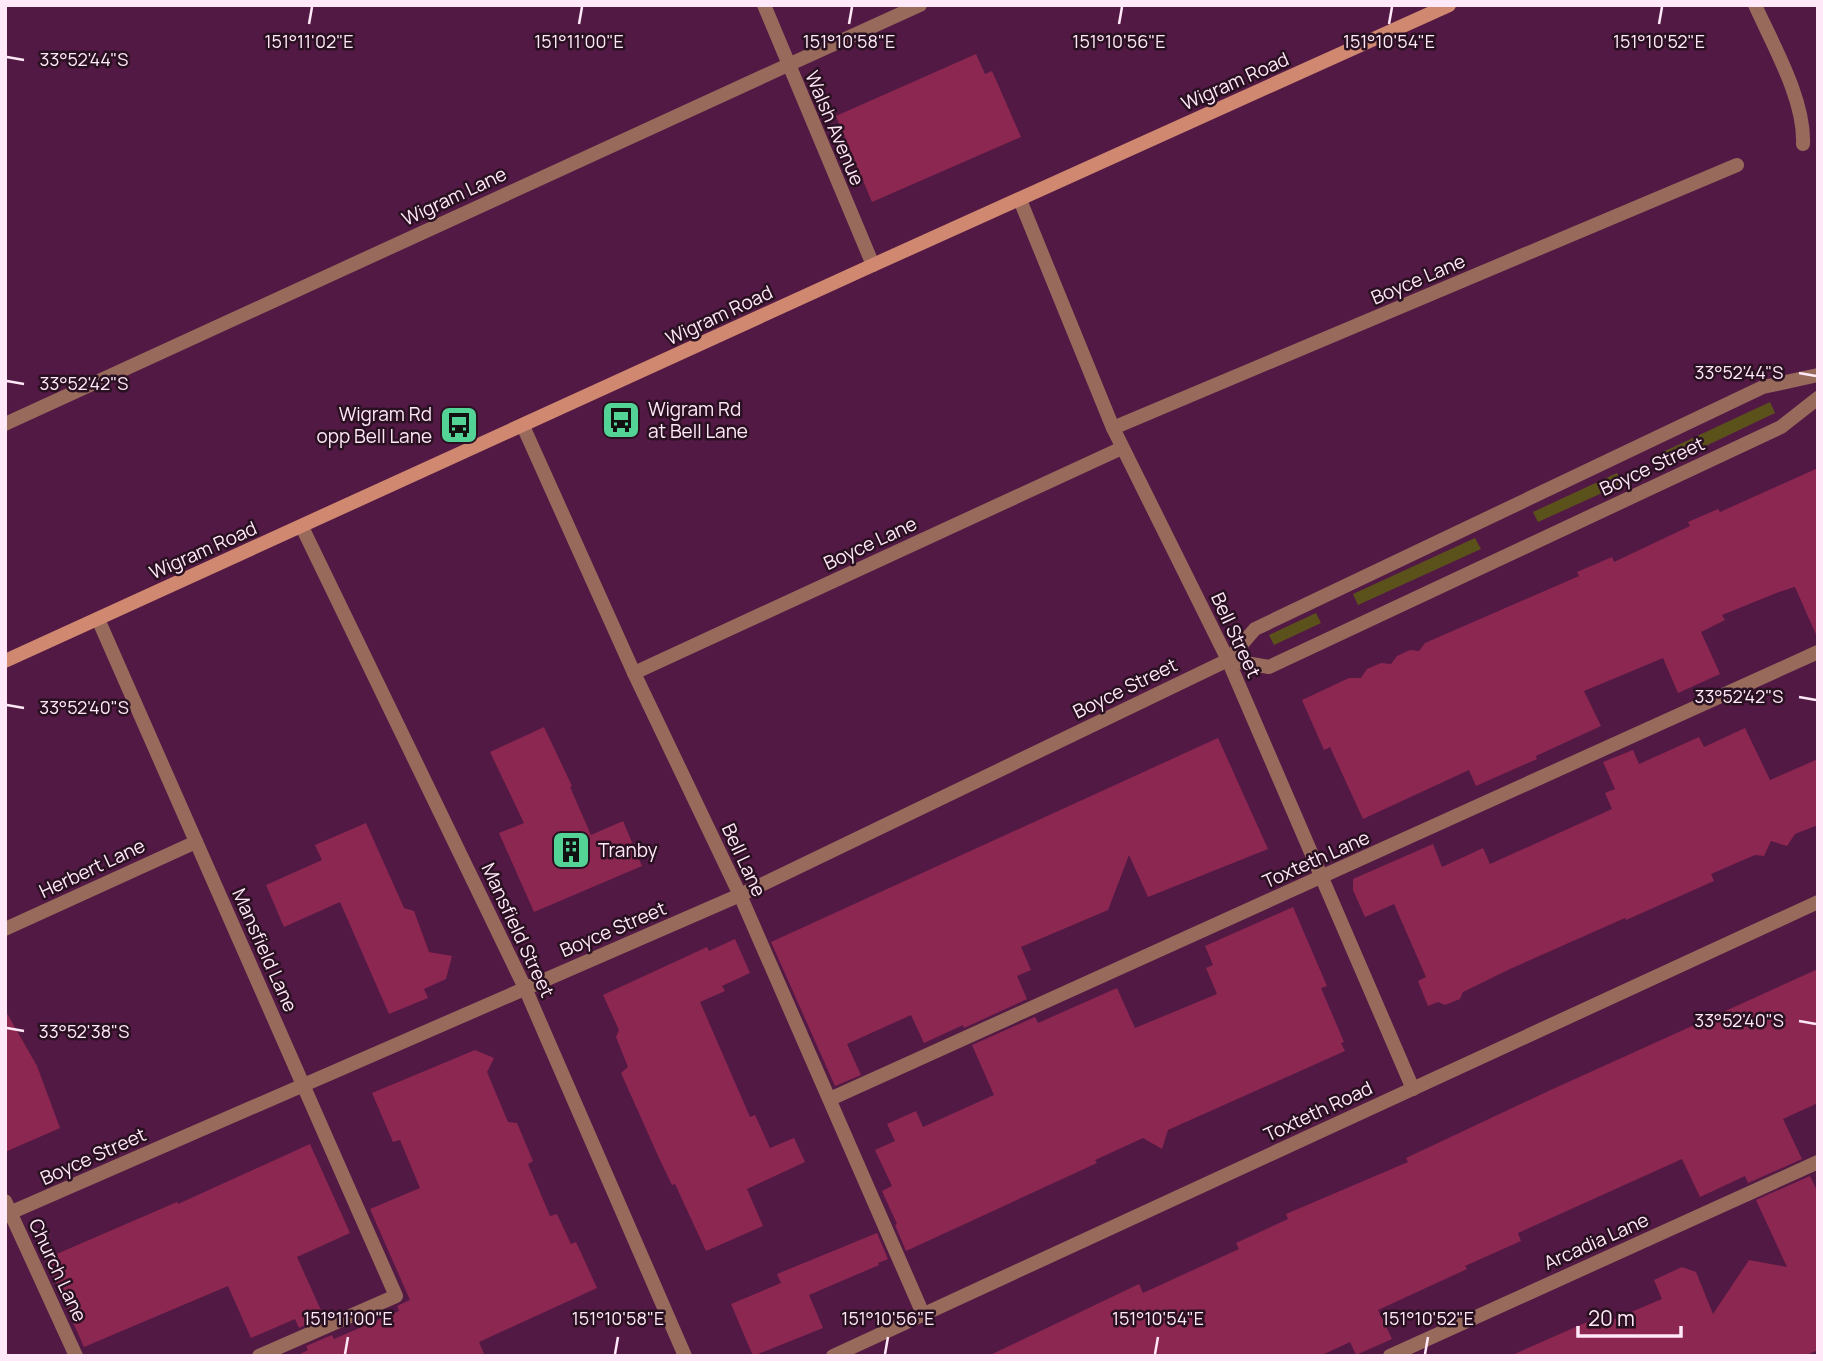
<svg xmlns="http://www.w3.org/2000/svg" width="1823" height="1361" viewBox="0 0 1823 1361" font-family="Manrope,sans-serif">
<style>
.green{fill:#5b521b}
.building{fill:#8c2751}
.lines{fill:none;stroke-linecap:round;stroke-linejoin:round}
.lane{stroke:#986a5b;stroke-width:14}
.street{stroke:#986a5b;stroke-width:14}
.secondary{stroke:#d08870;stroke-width:14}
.ticks{fill:none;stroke:#ffe8f7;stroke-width:2.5}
.labels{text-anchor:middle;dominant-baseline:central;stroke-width:5;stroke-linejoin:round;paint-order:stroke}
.street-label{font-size:19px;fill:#ffe8f7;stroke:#2a1122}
.poi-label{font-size:19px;fill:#ffe8f7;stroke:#2a1122;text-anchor:start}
.ticks-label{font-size:18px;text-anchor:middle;fill:#ffe8f7;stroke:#2a1122;stroke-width:5;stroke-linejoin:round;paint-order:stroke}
</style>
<rect width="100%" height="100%" fill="#521944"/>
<g class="green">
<path d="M1770,402L1775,413L1670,463L1665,451Z"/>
<path d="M1617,473L1622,484L1538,522L1533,512Z"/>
<path d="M1475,538L1481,549L1358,605L1353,594Z"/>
<path d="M1316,613L1321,623L1274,645L1269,635Z"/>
</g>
<g class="building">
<path d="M976,54L985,74L992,71L1021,137L872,202L836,116Z"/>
<path d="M1818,468V639L1795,587L1779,592L1722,615L1725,620L1701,632L1720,674L1678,693L1663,658L1584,691L1601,726L1536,756L1537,759L1476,786L1469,770L1363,819L1330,747L1324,750L1302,700L1349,678H1361L1367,669L1381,663L1391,664L1397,656L1410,650L1419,651L1425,643L1579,576L1577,572L1612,557L1614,562L1690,526L1688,522L1718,509L1720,512Z"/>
<path d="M544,727L572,786L570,787L591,835L623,821L642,866L534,912L499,833L524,823L490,752Z"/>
<path d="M1745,728L1770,780L1818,759V825L1795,834L1787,846L1771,841L1764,856L1755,855L1711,874L1714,881L1626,920L1625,918L1510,969L1463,992L1460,999L1445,1005L1438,1002L1428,1006L1418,981L1426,977L1394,904L1365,917L1353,890V879L1433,844L1442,867L1483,848L1490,864L1612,809L1605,793L1615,789L1603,762L1633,750L1639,764L1699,737L1704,747Z"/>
<path d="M1218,738L1268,849L1148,897L1129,855L1108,910L1021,947L1031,970L1017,976L1027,999L964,1028L963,1025L924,1043L911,1015L847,1044L861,1075L835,1086L771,942Z"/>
<path d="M366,823L404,908L414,911L429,952L452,956L446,979L424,989L428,998L389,1014L340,902L284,927L266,885L322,860L315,845Z"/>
<path d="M1293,907L1327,986L1321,988L1344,1042L1341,1043L1345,1051L1168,1130L1162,1149L1143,1138L1095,1160L1097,1163L906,1251L895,1225L897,1224L882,1191L892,1186L875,1150L895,1141L887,1124L916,1111L923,1127L994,1095L972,1045L1035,1017L1038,1023L1117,988L1135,1028L1217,994L1206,968L1213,965L1205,946Z"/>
<path d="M735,939L750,973L722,986L725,991L700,1002L750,1117L755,1115L770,1148L794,1138L805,1162L747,1189L763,1226L706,1251L675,1184L672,1185L659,1158L621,1073L628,1067L616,1037L619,1030L603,995L707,947L709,951Z"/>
<path d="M1818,969V1103L1783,1119L1802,1159L1748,1183L1745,1176L1700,1197L1682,1159L1518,1233L1521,1241L1465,1266L1467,1269L1378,1310L1392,1339L1356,1355L1350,1342L1320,1356H988L1139,1284L1143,1293L1239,1249L1236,1243L1288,1219L1286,1214L1408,1162L1406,1158L1555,1088Z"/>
<path d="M5,1010L37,1066L60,1128L5,1152Z"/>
<path d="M475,1050L494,1058L487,1072L508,1122L517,1123L533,1161L528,1164L550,1216L557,1214L571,1244L576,1242L597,1288L479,1342L485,1356H296L308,1350L306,1346L332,1335L334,1339L399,1311L397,1306L410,1300L370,1209L420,1188L400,1140L393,1142L372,1093Z"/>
<path d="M310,1144L350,1233L297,1257L324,1317L299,1328L295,1319L251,1338L228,1286L84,1347L45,1259L177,1202L178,1204Z"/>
<path d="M1810,1176L1818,1193V1350L1805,1356H1510L1596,1318L1600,1325L1662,1299L1654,1280L1682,1267L1696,1272L1713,1314L1749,1260L1787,1267L1756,1200Z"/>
<path d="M877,1233L888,1259L878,1263L879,1265L809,1295L823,1328L753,1356L731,1304L781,1283L777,1274Z"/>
</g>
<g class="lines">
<g class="lane">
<path d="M788,65L920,5"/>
<path d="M523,426L634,673L740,895L923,1314"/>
<path d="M1113,428L1737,165"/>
<path d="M98,619L396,1296L259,1356"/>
<path d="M634,673L1122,448"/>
<path d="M5,929L196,842"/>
<path d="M830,1099L1818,652"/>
<path d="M5,1201L76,1356"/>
<path d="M1390,1356L1818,1162"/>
</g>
<g class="street">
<path d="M764,5L873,265"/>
<path d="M1755,5C1773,45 1805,100 1803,144"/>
<path d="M1020,200L1113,428L1228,660L1413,1089"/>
<path d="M5,424L788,65"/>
<path d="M302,527L525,988L685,1356"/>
<path d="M1228,660L1269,667L1781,427L1818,398"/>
<path d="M5,1215L740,895L1228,660L1255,629L1763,387L1818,375"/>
<path d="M833,1356L1818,902"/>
</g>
<path class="secondary" d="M5,661L873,265L1449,5"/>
</g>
<path class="ticks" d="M309,24L312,7M579,24L582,7M849,24L852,7M1119,24L1122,7M1389,24L1392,7M1659,24L1662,7M7,57L24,60M1799,373L1816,376M7,381L24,384M1799,697L1816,700M7,705L24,708M1799,1021L1816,1024M7,1028L24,1031M345,1354L348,1337M615,1354L618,1337M885,1354L888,1337M1155,1354L1158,1337M1425,1354L1428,1337"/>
<defs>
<symbol id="bus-square" viewBox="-11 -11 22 22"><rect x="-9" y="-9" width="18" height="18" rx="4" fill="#53d396" stroke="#2a1122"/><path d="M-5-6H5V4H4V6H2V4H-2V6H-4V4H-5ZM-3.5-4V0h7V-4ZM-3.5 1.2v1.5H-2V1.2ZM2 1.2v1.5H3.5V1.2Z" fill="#111"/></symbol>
<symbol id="building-square" viewBox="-11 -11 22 22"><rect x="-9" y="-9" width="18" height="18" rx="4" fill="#53d396" stroke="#2a1122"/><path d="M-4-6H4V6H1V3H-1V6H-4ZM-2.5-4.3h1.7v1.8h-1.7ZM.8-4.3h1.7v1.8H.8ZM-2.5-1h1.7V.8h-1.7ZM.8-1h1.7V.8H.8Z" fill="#111"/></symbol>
</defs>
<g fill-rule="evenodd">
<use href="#bus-square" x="599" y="398" width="44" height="44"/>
<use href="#bus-square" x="437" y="403" width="44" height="44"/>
<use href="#building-square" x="549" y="828" width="44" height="44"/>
</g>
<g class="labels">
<g class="street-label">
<text transform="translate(1235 81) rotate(-24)">Wigram Road</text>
<text transform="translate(835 128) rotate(67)">Walsh Avenue</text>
<text transform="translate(454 196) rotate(-25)">Wigram Lane</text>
<text transform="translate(1418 279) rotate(-23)">Boyce Lane</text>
<text transform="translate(719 315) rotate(-25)">Wigram Road</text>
<text transform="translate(1652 466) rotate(-25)">Boyce Street</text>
<text transform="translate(870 543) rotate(-25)">Boyce Lane</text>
<text transform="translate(203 550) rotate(-24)">Wigram Road</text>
<text transform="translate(1236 635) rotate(65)">Bell Street</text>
<text transform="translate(1125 688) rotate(-26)">Boyce Street</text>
<text transform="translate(1316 859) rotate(-24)">Toxteth Lane</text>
<text transform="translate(744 860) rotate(65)">Bell Lane</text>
<text transform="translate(92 868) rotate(-25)">Herbert Lane</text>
<text transform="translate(613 929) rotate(-23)">Boyce Street</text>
<text transform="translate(518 930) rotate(65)">Mansfield Street</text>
<text transform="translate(265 950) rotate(66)">Mansfield Lane</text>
<text transform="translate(1318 1111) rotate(-25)">Toxteth Road</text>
<text transform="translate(93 1156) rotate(-24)">Boyce Street</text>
<text transform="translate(1596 1241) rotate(-24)">Arcadia Lane</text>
<text transform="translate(58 1270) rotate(65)">Church Lane</text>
</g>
<g class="poi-label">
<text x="648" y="409">Wigram Rd<tspan x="648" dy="22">at Bell Lane</tspan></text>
<text x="432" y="414" text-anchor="end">Wigram Rd<tspan x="432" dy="22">opp Bell Lane</tspan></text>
<text x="598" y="850">Tranby</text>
</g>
</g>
<g class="ticks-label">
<text x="309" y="48">151°11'02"E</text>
<text x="579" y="48">151°11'00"E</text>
<text x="849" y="48">151°10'58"E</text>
<text x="1119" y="48">151°10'56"E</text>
<text x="1389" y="48">151°10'54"E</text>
<text x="1659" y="48">151°10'52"E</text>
<text x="84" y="66">33°52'44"S</text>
<text x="1739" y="379">33°52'44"S</text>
<text x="84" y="390">33°52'42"S</text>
<text x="1739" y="703">33°52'42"S</text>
<text x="84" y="714">33°52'40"S</text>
<text x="1739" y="1027">33°52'40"S</text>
<text x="84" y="1038">33°52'38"S</text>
<text x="348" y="1325">151°11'00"E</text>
<text x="618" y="1325">151°10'58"E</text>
<text x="888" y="1325">151°10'56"E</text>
<text x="1158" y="1325">151°10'54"E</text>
<text x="1428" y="1325">151°10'52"E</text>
</g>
<rect width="1823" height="1361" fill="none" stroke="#ffe8f7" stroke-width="14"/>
<path d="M1578 1326v10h103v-10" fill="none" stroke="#ffe8f7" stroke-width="3.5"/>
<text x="1588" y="1326" font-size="21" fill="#ffe8f7" stroke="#2a1122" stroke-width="5" paint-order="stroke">20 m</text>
</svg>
